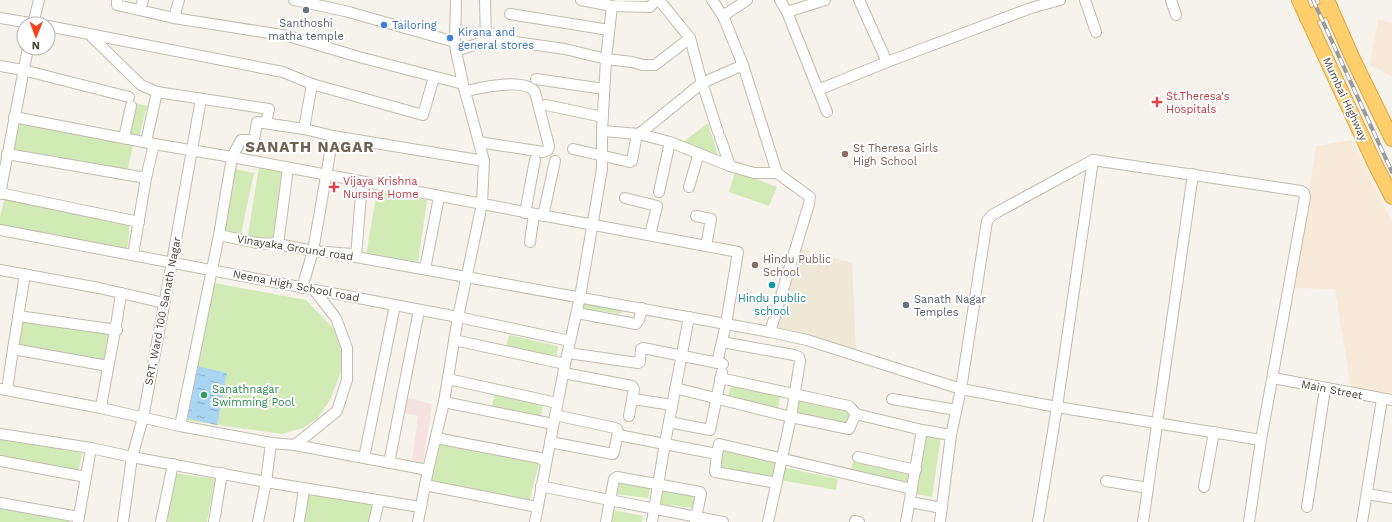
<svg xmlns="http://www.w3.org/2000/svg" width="1392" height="522" viewBox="0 0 1392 522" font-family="'Work Sans',sans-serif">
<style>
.commercial{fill:#f7ead8}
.education{fill:#efe8d6}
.medical{fill:#f6e3e0}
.green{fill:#d2eab5}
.water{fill:url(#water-ripples)}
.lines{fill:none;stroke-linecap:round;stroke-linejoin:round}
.minor-casing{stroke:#c2bbae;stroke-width:12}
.highway-casing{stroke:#e0a43c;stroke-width:16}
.minor{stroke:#fff;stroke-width:10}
.highway{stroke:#ffcf6e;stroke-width:14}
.rail-casing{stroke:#9a9a9a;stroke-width:4}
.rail{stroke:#fff;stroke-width:2.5;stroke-dasharray:8;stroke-linecap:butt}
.worship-dot{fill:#6b7280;stroke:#fff;stroke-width:1.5}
.shop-dot{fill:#3f7fe0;stroke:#fff;stroke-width:1.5}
.health-dot{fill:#e0444e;stroke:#fff;stroke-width:1.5}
.education-dot{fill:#8d6e63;stroke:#fff;stroke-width:1.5}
.culture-dot{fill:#0f9aa8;stroke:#fff;stroke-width:1.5}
.leisure-dot{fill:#2e9e5b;stroke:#fff;stroke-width:1.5}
.labels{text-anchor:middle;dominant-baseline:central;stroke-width:4;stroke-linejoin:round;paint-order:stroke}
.worship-label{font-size:11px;fill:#5b616d;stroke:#fff}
.shop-label{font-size:11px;fill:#366cbe;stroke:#fff;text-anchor:start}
.health-label{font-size:11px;fill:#be3a42;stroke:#fff;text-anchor:start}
.street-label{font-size:11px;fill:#4b4439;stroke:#fff}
.education-label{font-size:11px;fill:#785e54;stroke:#fff;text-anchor:start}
.culture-label{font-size:11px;fill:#0d838f;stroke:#fff}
.leisure-label{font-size:11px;fill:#27864d;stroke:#fff;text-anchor:start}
.district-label{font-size:15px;font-weight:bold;letter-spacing:1px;fill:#6e6250;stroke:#fff}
</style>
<defs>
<pattern id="water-ripples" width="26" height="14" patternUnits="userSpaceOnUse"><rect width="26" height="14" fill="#a9d4f2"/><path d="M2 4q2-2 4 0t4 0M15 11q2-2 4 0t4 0" fill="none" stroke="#8caec5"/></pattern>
</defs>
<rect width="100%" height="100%" fill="#f6f3ec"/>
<g class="commercial">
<path d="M1378,19L1392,23V76L1370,65Z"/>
<path d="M1352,140L1392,222V393L1351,388L1335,289L1295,288L1316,146Z"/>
</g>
<path class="education" d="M800,248L852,263L856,351L776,327Z"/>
<path class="medical" d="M404,397L432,404L423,464L412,461L418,416L402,412Z"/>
<g class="green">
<path d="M132,102L147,106L139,137L126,135Z"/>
<path d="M17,121L133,145L127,173L10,150Z"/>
<path d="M708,123L719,159L683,142Z"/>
<path d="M259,167L285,173L272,244L247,241Z"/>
<path d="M235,169L254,173L241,234L222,231Z"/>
<path d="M735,171L777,187L769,206L729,192Z"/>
<path d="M377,191L427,200L418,262L366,255Z"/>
<path d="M5,198L129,225V235L127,250L0,227V217Z"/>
<path d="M209,282L306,300L335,330L341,350V372L330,400L317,419L303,428L282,434L183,420Z"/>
<path d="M577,299L622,308L621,314L575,307Z"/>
<path d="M20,318L110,334L105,364L15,348Z"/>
<path d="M509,335L558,346L556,361L505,351Z"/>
<path d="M732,384L780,394L778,410L727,400Z"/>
<path d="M495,393L543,404L541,419L491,409Z"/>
<path d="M798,400L849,410L847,425L795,416Z"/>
<path d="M922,433L941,436L932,497L915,494Z"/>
<path d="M0,439L82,453L78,472L0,459Z"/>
<path d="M438,440L540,459L529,503L427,485Z"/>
<path d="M723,449L779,462L774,481L720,469Z"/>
<path d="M853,461L909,473L906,484L850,474Z"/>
<path d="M782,467L838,479L836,490L780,480Z"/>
<path d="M175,473L215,479L207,522H167Z"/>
<path d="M616,479L651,485L648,498L614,494Z"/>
<path d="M663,489L698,495L695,508L660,504Z"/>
<path d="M305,491L377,502L372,522H300Z"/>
<path d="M0,498L71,511L69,522H0Z"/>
<path d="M608,509L643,516L642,522H606Z"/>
</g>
<path class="water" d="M192,365L227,373L217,425L181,417Z"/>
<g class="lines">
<defs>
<g id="minor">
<path d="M117,0V5L174,18L288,36L359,57L463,84"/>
<path d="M294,0L345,11L455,42"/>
<path d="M485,0L486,41"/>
<path d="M581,0L612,6L650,7L656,0"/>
<path d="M659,0L690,38L702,83L718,132"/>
<path d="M712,0L723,16L743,65L777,173"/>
<path d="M780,0L787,12L827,112"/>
<path d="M859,0L887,62"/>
<path d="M1085,0L1096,32"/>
<path d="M1171,0L1176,15"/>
<path d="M140,10L143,0"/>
<path d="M787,12L825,0"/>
<path d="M510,14L609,30"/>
<path d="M723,16L747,0"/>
<path d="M0,18L36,24"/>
<path d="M174,18L179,0"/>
<path d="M33,24L39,0"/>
<path d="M48,26L283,72L312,84L423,115L434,77"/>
<path d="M90,35L141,85L157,92L269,109L266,123"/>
<path d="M456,51L486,41H508L565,49L606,59L632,62L643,65H655L690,38"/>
<path d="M0,66L23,70L129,97"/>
<path d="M536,79L604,89"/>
<path d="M818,90L887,62L1031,8L1060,0"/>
<path d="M465,91C480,88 524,77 535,92L549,146L548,150L543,152L479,142"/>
<path d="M546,105L603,117"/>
<path d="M14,117L154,144L232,157L219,235L180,426"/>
<path d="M304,129L312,84"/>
<path d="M602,131L639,134L670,142L730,166L754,173H777L810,197L809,204L770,332"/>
<path d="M639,134L702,83L743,65"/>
<path d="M720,137L730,166"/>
<path d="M124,138L131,106"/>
<path d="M146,142L157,92"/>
<path d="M573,149L630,162L632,161L637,134"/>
<path d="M7,154L146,178"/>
<path d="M484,161L333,136L304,129L257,122L254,140H241L232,157L738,252L726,324L717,363"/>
<path d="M689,187L699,153"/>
<path d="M659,192L670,142"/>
<path d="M0,193L139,222"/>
<path d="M0,194L28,48"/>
<path d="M625,198L657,206L650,235"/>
<path d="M525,213L535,160"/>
<path d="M543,216L555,161"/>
<path d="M696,216L711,219L706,246"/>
<path d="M0,230L458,317L570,341"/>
<path d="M219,235L257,243L278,244L313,251L352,254L356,257L770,332L807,340L961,389L1057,407L1261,440"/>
<path d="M530,242L534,214"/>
<path d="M278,244L288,168"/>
<path d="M133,255L146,178L154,144"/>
<path d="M356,257L362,182"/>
<path d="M425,269L439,197"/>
<path d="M0,270L99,288L164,303"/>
<path d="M302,288L313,251L333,136"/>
<path d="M577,313L636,324L639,320L642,308"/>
<path d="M18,316L117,330"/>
<path d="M454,340L565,364"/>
<path d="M722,342L794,355L799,357L800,361L791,417L768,522"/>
<path d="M13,349L25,274"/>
<path d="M568,353L638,363L640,362L641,349L643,348L723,364"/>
<path d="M564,373L632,386L634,389L629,416"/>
<path d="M720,378L849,406L856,414L922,430L951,435"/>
<path d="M1273,378L1392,400"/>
<path d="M448,379L557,403"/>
<path d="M675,388L791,417L849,429L856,414"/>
<path d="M0,389L101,408L180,426L271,443L295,445L428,470"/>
<path d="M7,390L13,349L108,366"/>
<path d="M633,399L672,405"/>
<path d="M892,399L956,410"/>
<path d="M444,402L553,424"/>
<path d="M101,408C107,370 116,332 121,293"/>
<path d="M669,422L710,430L722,372"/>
<path d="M0,434L91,448L78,522"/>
<path d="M618,435L717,454L719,444L912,489"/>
<path d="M436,438L540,458L546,463"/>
<path d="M550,442L613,454L614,452L618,432L617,429L615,428L555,415"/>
<path d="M295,445L337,411L347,380V348L336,318L314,290"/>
<path d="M91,448L132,457L266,482L420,507"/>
<path d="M717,454L715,472L777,483"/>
<path d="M858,457L916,470"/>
<path d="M364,458L395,305"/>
<path d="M0,461L86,477"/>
<path d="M389,463L419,310"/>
<path d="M1106,481L1148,488"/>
<path d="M425,485L537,507"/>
<path d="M541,486C601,499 662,510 723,522"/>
<path d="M1204,487L1214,432"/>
<path d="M1367,494L1392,498"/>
<path d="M910,502L942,508"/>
<path d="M0,503L79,517"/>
<path d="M1307,507L1325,389"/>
<path d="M855,521L859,522"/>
<path d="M123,522L132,457L143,418L172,262L201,99"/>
<path d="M161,522L173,464"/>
<path d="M214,522L222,473"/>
<path d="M258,522L266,482L271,443"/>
<path d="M299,522L304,489"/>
<path d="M374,522L379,501"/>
<path d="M418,522L428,470L444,402L458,317L482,204L484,161L463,84L456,51L455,42L456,0"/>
<path d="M535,522L565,364L580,297L602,169V131L606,59L612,6"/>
<path d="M606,522L614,479L617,477L700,492L701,494L695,522"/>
<path d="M652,522L665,443L689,317"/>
<path d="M906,522L922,430"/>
<path d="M940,522L951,435L961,389L987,221L992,215L1093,160L1301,191L1304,193L1305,197L1261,440L1249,522"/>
<path d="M1038,522L1057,407L1093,160"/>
<path d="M1143,522L1193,174"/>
<path d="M1362,522L1382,399"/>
</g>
<g id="highway">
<path d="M1299,0L1374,162L1392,197"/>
<path d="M1327,0L1352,57L1392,139"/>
<path d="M1307,18L1330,7"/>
</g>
</defs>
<use href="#minor" class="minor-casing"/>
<use href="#highway" class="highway-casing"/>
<use href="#minor" class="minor"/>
<use href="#highway" class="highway"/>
<defs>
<path id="rail" d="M1313,0L1392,172"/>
</defs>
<use href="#rail" class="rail-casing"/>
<use href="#rail" class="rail"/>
</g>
<g class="worship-dot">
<circle cx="306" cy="10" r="4"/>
<circle cx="906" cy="305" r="4"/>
</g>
<g class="shop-dot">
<circle cx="384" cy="25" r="4"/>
<circle cx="450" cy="38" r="4"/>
</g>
<g class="health-dot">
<path d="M1155 96h4v4h4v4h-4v4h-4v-4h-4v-4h4z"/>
<path d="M332 181h4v4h4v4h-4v4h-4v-4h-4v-4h4z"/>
</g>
<g class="education-dot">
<circle cx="845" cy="154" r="4"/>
<circle cx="755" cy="265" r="4"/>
</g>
<circle class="culture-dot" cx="772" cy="285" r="4"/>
<circle class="leisure-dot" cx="204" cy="395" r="4"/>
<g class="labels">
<g class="worship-label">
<text x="306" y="23">Santhoshi<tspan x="306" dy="13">matha temple</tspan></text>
<text x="914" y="299" text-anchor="start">Sanath Nagar<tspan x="914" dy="13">Temples</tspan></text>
</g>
<g class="shop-label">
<text x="392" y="25">Tailoring</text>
<text x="458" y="32">Kirana and<tspan x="458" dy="13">general stores</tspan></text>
</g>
<g class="health-label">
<text x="1166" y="96">St.Theresa's<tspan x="1166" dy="13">Hospitals</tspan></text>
<text x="343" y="181">Vijaya Krishna<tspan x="343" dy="13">Nursing Home</tspan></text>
</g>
<g class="street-label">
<text transform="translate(1345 99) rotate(65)">Mumbai Highway</text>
<text transform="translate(295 248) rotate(9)">Vinayaka Ground road</text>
<text transform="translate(296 286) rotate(11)">Neena High School road</text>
<text transform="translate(163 311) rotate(-79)">SRT, Ward 100 Sanath Nagar</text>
<text transform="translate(1332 390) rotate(11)">Main Street</text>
</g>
<g class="education-label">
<text x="853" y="148">St Theresa Girls<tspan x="853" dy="13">High School</tspan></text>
<text x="763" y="259">Hindu Public<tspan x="763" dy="13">School</tspan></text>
</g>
<g class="culture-label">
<text x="772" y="298">Hindu public<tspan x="772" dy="13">school</tspan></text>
</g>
<g class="leisure-label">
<text x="212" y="389">Sanathnagar<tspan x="212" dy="13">Swimming Pool</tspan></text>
</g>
<g class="district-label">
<text x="310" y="147">SANATH NAGAR</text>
</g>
</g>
<g transform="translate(36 36) rotate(181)"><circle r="19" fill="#ffffff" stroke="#b7b4b0"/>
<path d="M0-3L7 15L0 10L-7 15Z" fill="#fc3f1d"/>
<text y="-6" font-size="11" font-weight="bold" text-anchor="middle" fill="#4b4439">N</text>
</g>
</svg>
